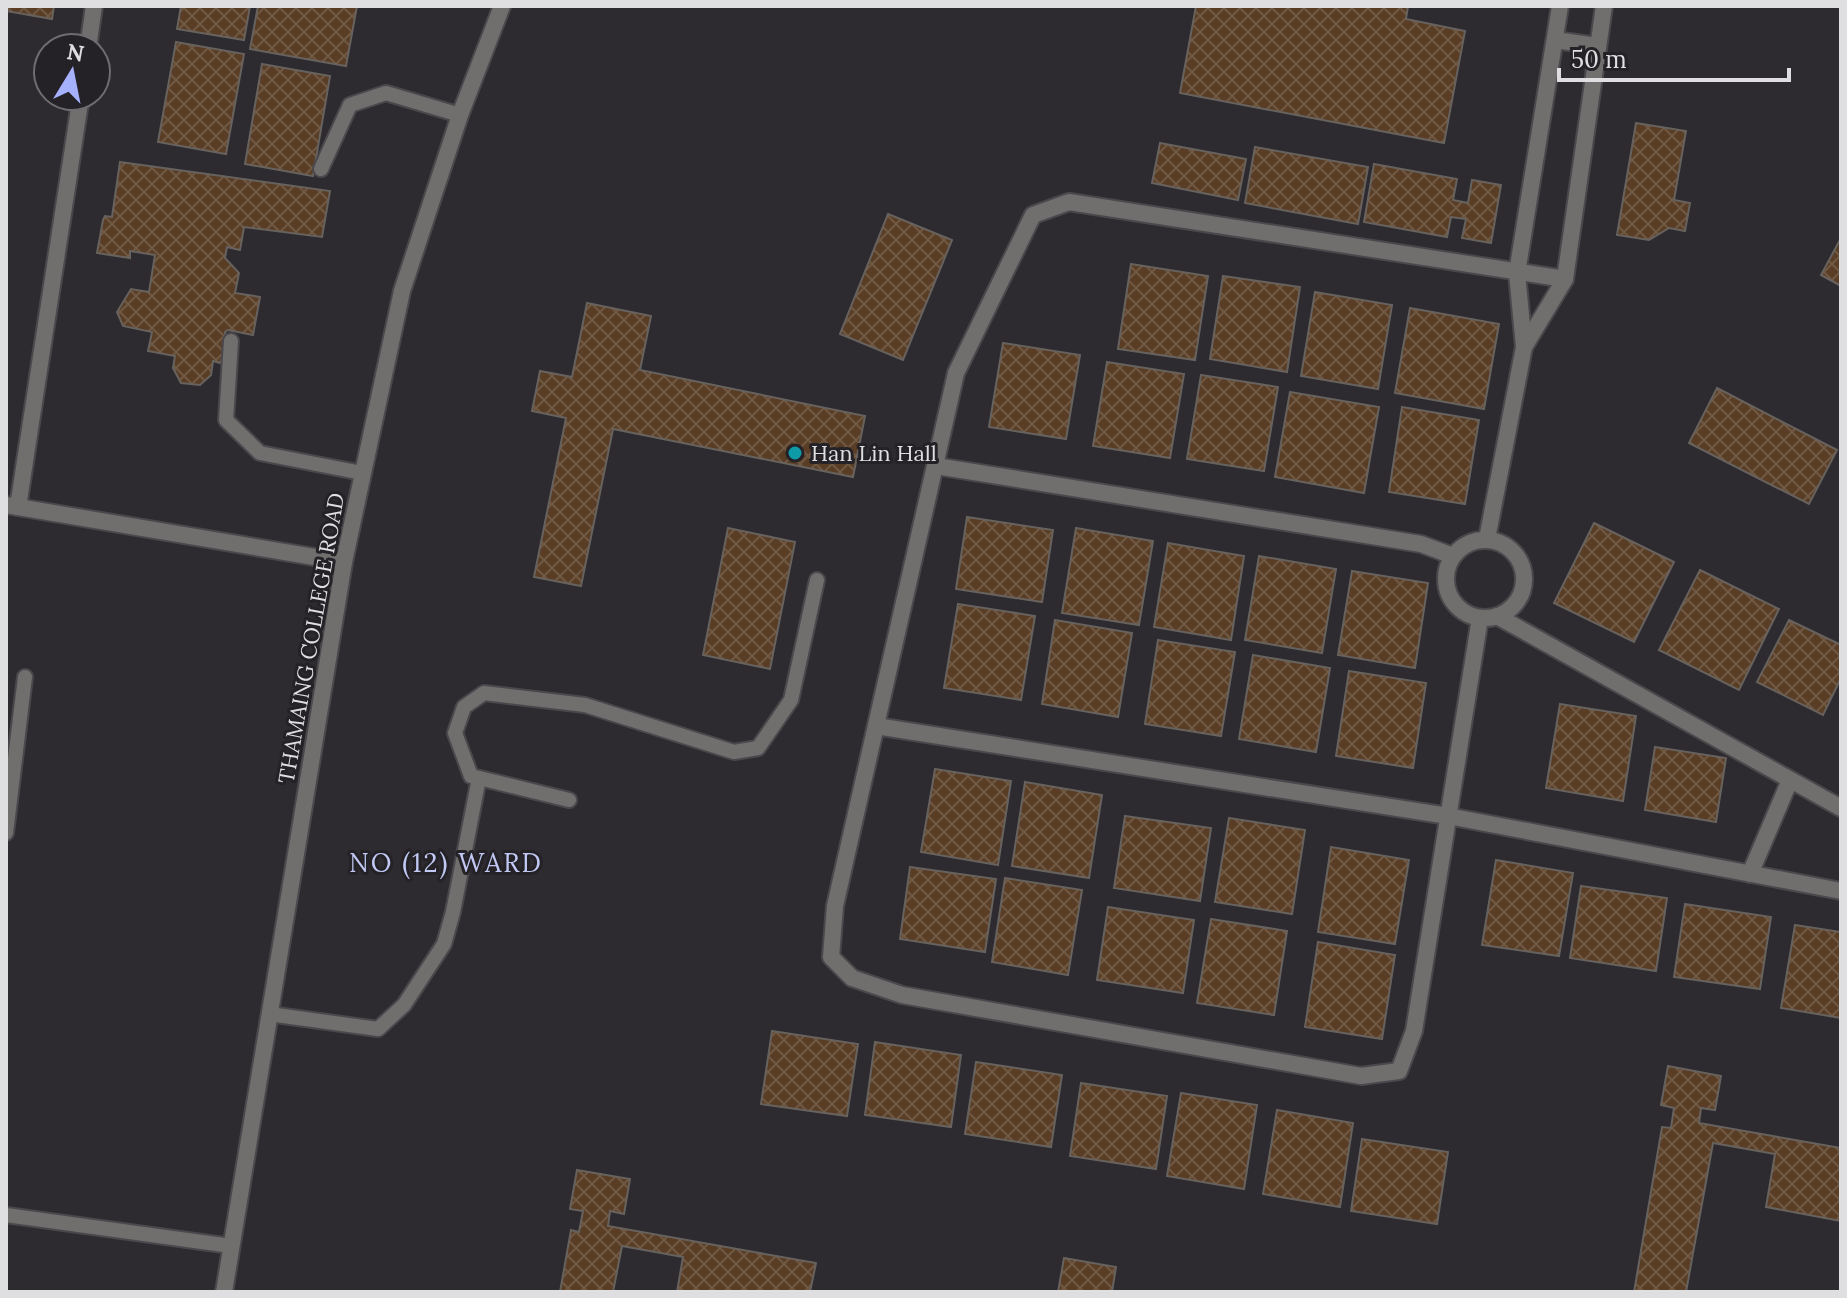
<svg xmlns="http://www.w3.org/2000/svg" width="1847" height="1298" viewBox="0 0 1847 1298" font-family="Lora,serif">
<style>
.building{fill:url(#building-cross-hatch);stroke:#67625e;stroke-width:2}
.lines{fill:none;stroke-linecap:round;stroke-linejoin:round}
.service-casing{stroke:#4a484c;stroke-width:18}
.minor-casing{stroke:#4a484c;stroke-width:20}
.service{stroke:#716f6d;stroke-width:14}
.minor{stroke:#716f6d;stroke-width:16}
.culture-dot{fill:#0f9aa8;stroke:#242226;stroke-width:3}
.labels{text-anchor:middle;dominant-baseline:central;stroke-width:6;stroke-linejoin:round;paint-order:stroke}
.poi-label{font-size:22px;fill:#dfdee1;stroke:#242226;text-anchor:start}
.street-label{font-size:22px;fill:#dfdee1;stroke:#242226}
.quarter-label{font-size:26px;letter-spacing:2px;fill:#c0c8f3;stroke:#242226}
</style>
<defs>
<pattern id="building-cross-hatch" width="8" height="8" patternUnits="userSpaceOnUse" patternTransform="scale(2)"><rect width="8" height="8" fill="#593d24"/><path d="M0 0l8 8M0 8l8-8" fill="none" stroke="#705944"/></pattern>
</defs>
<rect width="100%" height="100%" fill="#2e2b30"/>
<g class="building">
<path d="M6,6H54L52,19L6,11Z"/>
<path d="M181,6H250L244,40L177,29Z"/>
<path d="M258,6H357L346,66L250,49Z"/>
<path d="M1196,6H1408L1406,19L1465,31L1444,143L1180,93Z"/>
<path d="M176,42L244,54L226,154L158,142Z"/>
<path d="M262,64L330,76L313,176L245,164Z"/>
<path d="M1636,123L1686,131L1674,200L1690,203L1685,231L1669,228L1649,240L1617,235Z"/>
<path d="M1160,143L1246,159L1238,200L1152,183Z"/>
<path d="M1255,147L1368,167L1358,224L1245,203Z"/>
<path d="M120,162L330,191L322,237L244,227L240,250L227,247L225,258L239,273L235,293L260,297L253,335L228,330L225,332L227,348L220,363L213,361L211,375L200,385L181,383L173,368L175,356L148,351L152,332L123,326L117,312L131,289L149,292L155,255L130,251V258L97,253L103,220L105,216L112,217Z"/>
<path d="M1374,164L1457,179L1453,200L1468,203L1472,180L1501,185L1491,243L1462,238L1466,219L1451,217L1447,237L1364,222Z"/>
<path d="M888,214L952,240L903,360L840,334Z"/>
<path d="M1841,238V286L1821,275Z"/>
<path d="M1131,264L1208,276L1195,360L1118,349Z"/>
<path d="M1223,276L1300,287L1287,372L1210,359Z"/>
<path d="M1315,292L1392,305L1378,389L1301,376Z"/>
<path d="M587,303L651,316L640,370L865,416L853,477L613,429L581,586L534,577L566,418L532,411L540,371L572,377Z"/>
<path d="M1410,308L1499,324L1484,409L1395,393Z"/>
<path d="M1003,343L1080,355L1066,439L989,427Z"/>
<path d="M1107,362L1184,374L1170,458L1093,446Z"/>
<path d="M1201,375L1278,387L1264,471L1187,459Z"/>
<path d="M1717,388L1837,450L1809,504L1689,443Z"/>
<path d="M1290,392L1379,407L1364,493L1275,477Z"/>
<path d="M1402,407L1479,420L1465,504L1389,492Z"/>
<path d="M967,517L1053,530L1042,602L956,589Z"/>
<path d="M1594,523L1674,562L1634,642L1554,603Z"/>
<path d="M728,528L795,542L770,669L703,655Z"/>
<path d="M1076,528L1153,541L1139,625L1062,613Z"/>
<path d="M1168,543L1244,556L1231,640L1154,627Z"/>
<path d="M1259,556L1336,569L1322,653L1245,640Z"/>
<path d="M1700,570L1779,609L1739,690L1659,650Z"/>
<path d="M1352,571L1428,583L1415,668L1338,655Z"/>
<path d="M958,604L1035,616L1021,700L944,688Z"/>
<path d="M1055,620L1132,633L1118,717L1042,704Z"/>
<path d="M1789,620L1841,645V678L1823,715L1757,682Z"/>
<path d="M1158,640L1235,652L1221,736L1145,724Z"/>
<path d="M1253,655L1330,668L1316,752L1239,739Z"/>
<path d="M1349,671L1426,683L1413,768L1336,756Z"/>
<path d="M1560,704L1636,716L1623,801L1546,788Z"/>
<path d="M1655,747L1726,758L1716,822L1645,810Z"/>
<path d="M935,769L1011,781L998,865L921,852Z"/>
<path d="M1025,782L1102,795L1089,878L1012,866Z"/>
<path d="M1125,816L1211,828L1200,901L1114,888Z"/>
<path d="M1229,818L1305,830L1292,914L1215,902Z"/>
<path d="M1331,847L1409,860L1395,944L1318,932Z"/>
<path d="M1496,860L1573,873L1559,956L1482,945Z"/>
<path d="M910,867L996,879L985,952L900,939Z"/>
<path d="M1005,878L1082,890L1068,975L992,962Z"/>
<path d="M1581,886L1667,898L1656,971L1570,958Z"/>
<path d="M1685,904L1771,917L1760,989L1674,977Z"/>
<path d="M1108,907L1194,920L1183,993L1097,980Z"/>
<path d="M1211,919L1287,931L1274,1015L1197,1003Z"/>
<path d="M1795,925L1841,932V1018L1781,1008Z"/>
<path d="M1318,942L1395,955L1382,1039L1305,1027Z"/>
<path d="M772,1031L858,1044L847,1116L761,1104Z"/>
<path d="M875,1042L961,1055L951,1127L865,1115Z"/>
<path d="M976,1062L1062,1075L1051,1147L965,1134Z"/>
<path d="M1668,1066L1721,1076L1715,1110L1701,1108L1699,1123L1841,1148V1221L1766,1207L1775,1154L1713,1143L1686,1292H1634L1662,1127L1671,1128L1674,1108L1661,1105Z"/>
<path d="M1081,1083L1167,1096L1156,1169L1070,1156Z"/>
<path d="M1181,1093L1257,1105L1244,1189L1167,1176Z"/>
<path d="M1277,1110L1353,1123L1340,1207L1263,1194Z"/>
<path d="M1362,1139L1448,1152L1437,1224L1351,1211Z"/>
<path d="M577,1170L630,1179L624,1214L610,1211L608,1226L816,1263L810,1292H677L683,1257L622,1246L613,1292H560L571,1230L579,1232L583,1211L570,1209Z"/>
<path d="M1064,1258L1116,1267L1112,1292H1058Z"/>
</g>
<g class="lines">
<defs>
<g id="service">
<path d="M321,169L350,105L386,93L460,115"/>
<path d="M231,341L226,420L260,453L362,473"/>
<path d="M569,800L471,776L455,733L464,707L484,693L585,705L734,752L758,748L791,700L817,580"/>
<path d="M6,833L25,677"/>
<path d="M269,1014L378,1029L404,1005L444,944L453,912L479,778"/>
<path d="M6,1215L231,1246"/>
</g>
<g id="minor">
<path d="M1555,40L1597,46"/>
<path d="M88,48L94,6"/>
<path d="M1524,347L1565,279L1604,6"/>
<path d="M936,466L1421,544L1453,556"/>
<path d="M6,505L344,562"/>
<path d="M18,507L81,96"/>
<path d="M1487,539L1524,347L1517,273L1560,6"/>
<circle cx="1485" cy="579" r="39"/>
<path d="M1497,616L1841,808"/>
<path d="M1480,618L1414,1031L1399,1071L1361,1076L902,995L852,978L831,957L835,906L956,373L1033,215L1069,202L1565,279"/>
<path d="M876,726L1448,816L1841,891"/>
<path d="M1750,874L1790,780"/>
<path d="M224,1292L344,562L402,291L460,115L502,6"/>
</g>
</defs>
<use href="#service" class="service-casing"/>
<use href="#minor" class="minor-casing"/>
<use href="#service" class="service"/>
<use href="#minor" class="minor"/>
</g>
<circle class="culture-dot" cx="795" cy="453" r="8"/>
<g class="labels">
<g class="poi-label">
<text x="811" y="453">Han Lin Hall</text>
</g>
<g class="street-label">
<text transform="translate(311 638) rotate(-80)">THAMAING COLLEGE ROAD</text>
</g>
<g class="quarter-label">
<text x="446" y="862">NO (12) WARD</text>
</g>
</g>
<rect width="1847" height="1298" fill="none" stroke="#dfdee1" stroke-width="16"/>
<g transform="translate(72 72) rotate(10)"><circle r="38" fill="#242226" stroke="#6f6d71" stroke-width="2"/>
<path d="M0-6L14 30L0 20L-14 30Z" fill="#a5b1fc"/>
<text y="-12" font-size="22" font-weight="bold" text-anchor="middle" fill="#dfdee1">N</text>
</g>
<path d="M1559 68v12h230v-12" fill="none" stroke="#dfdee1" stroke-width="4"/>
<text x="1571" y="68" font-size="24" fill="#dfdee1" stroke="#242226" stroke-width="6" paint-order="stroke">50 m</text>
</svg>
